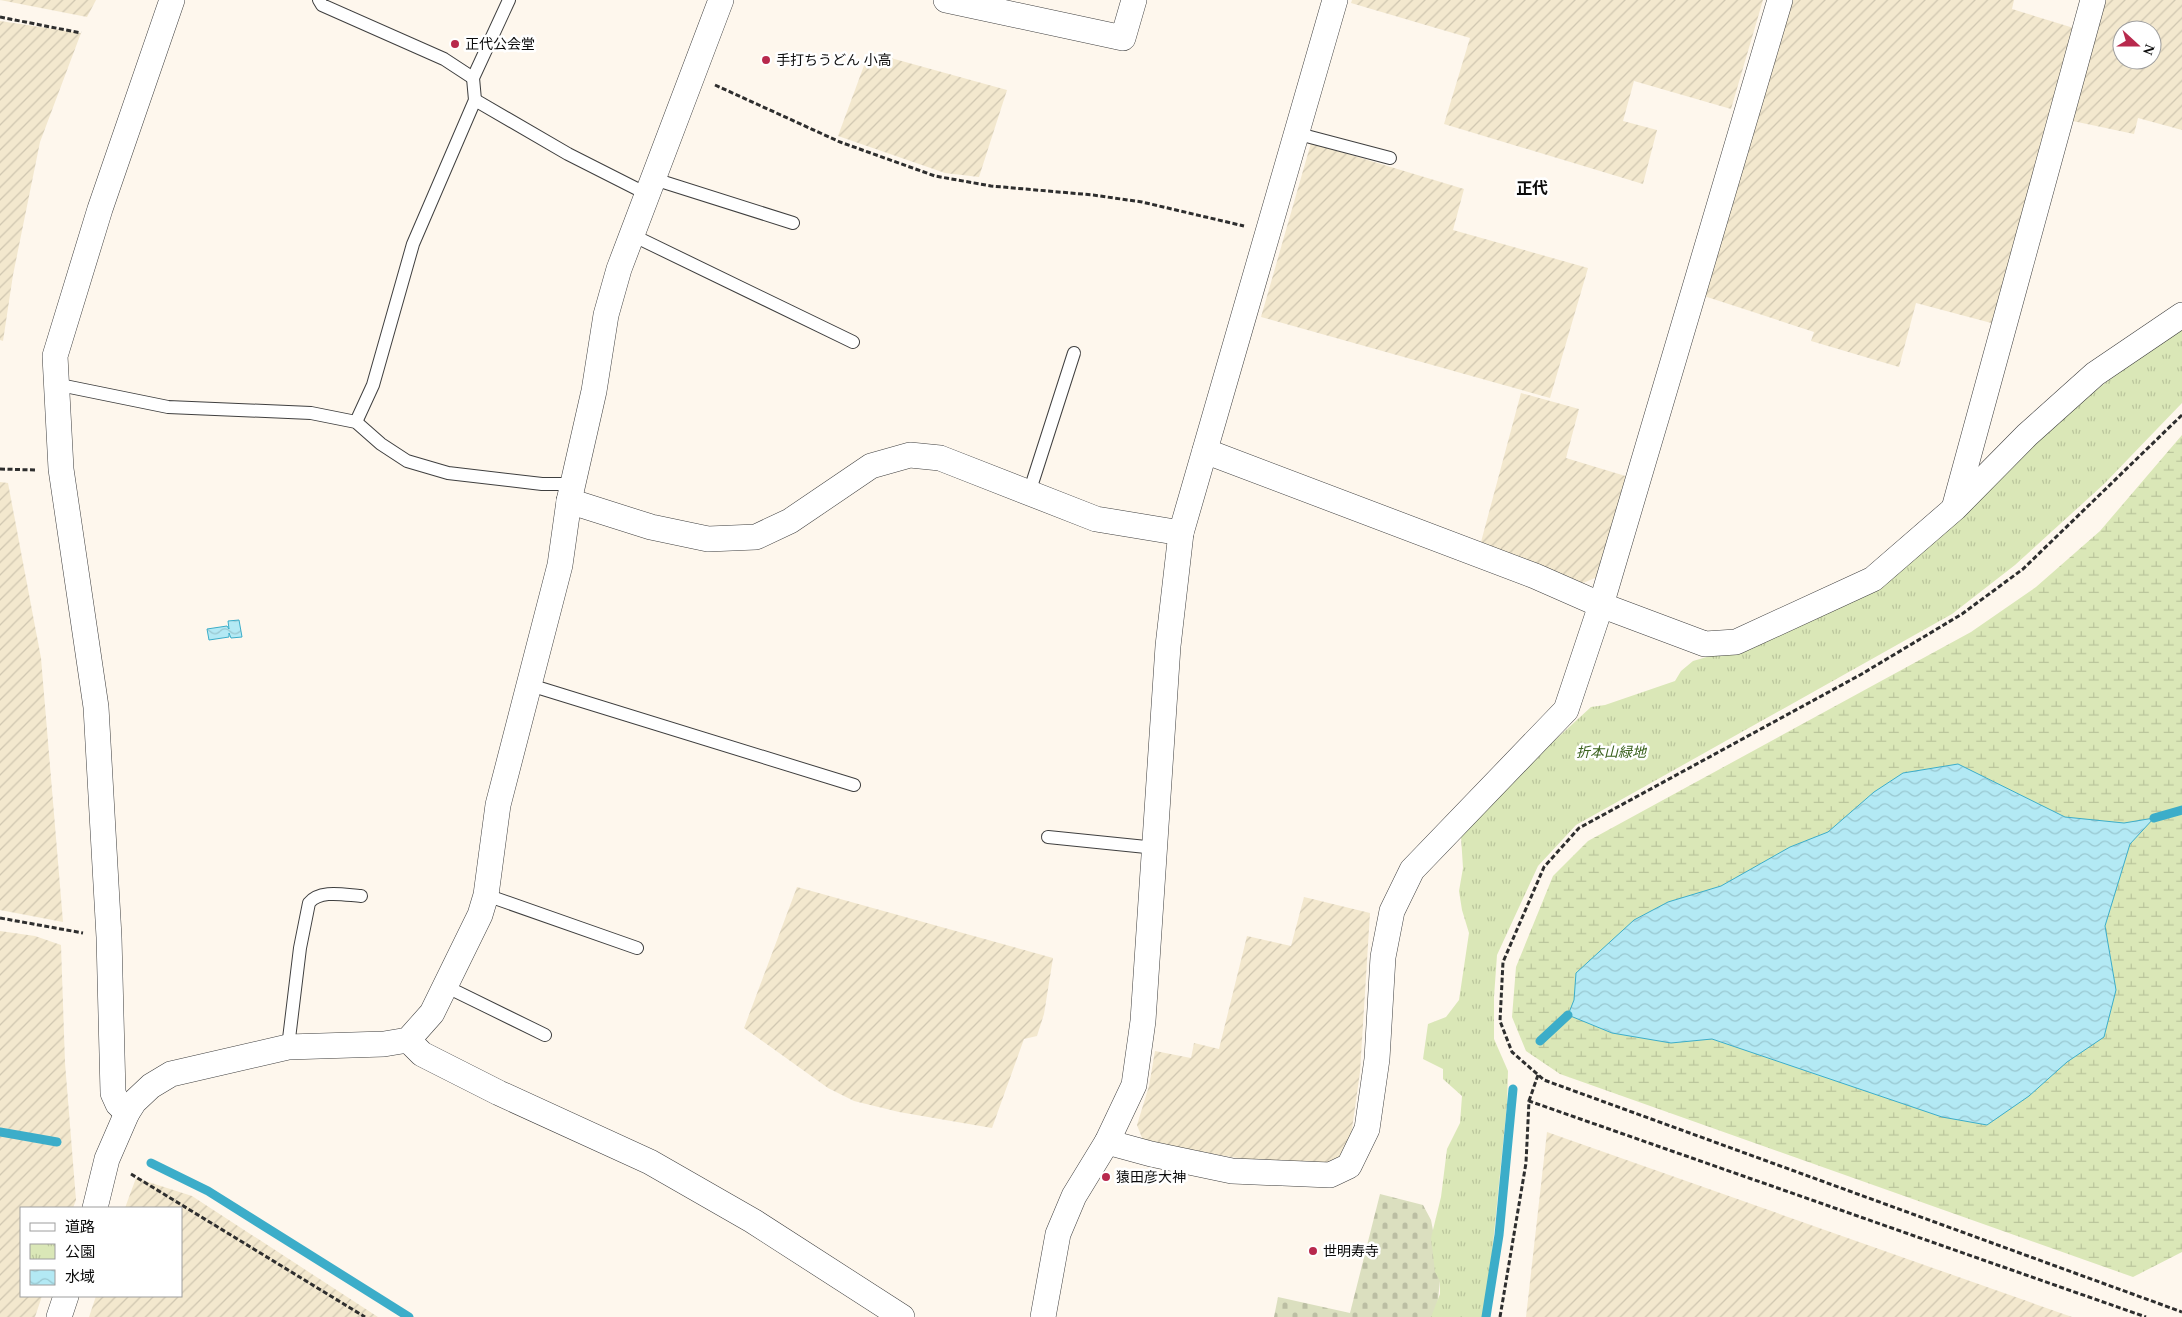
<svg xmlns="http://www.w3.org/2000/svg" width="2182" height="1317" viewBox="0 0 2182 1317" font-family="'Times New Roman','Noto Sans JP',serif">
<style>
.farmland{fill:url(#farmland-furrows);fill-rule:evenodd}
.wetland{fill:url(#wetland-marsh)}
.cemetery{fill:url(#cemetery-stones)}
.park{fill:url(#park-tufts)}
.water{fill:url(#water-waves);stroke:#3cadc9}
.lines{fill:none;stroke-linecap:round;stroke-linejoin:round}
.stream{stroke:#3cadc9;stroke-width:9}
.service-casing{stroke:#3f3f3f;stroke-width:14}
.minor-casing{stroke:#3f3f3f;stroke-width:26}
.path{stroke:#2e2e2e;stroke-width:3;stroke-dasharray:5 2.5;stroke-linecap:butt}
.service{stroke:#fff;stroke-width:12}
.minor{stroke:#fff;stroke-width:25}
.poi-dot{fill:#b8294d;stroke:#fff;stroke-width:2}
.labels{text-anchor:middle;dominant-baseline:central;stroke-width:5;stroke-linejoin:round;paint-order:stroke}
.poi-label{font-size:14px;fill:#0c0c0c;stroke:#fff;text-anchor:start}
.park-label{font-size:14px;font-style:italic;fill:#3b621f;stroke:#fff}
.quarter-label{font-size:16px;font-weight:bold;fill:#0c0c0c;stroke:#fff}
</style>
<defs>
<pattern id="farmland-furrows" width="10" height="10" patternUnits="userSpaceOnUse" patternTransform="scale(1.25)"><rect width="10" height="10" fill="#f3e8ce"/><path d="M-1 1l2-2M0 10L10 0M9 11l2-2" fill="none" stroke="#cfc6b0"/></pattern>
<pattern id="wetland-marsh" width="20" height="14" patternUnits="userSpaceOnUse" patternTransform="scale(1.25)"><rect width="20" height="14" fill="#dae7b7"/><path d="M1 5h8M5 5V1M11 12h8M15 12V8" fill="none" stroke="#bac59c"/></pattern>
<pattern id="cemetery-stones" width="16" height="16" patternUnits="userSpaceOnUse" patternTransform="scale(1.25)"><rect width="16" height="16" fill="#dbdfbf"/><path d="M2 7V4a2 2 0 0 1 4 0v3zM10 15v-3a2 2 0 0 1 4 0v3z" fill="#bbbea3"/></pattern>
<pattern id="park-tufts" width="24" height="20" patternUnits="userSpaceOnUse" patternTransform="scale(1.25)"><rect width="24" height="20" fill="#dae7b7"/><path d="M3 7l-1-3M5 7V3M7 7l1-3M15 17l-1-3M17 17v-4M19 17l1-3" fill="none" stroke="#bac59c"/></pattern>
<pattern id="water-waves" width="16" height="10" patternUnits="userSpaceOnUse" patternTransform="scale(1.25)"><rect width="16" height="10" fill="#b3e9f4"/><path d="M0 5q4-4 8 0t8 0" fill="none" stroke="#99c7d0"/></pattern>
</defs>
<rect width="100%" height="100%" fill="#fef7ed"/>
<g class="farmland">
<path d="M0,0H96L87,17Z"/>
<path d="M1352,0H1763L1731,109L1634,81L1623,121L1657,130L1643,184L1444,124L1470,38L1351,3Z"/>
<path d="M1790,0H2014L2012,9L2077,29L1995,324L1916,303L1899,367L1811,341L1814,332L1704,296Z"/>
<path d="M2101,0H2182V130L2138,118L2134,134L2068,120ZM2122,30H2152V60H2122Z"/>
<path d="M0,21L81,33L40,142L13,275L3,341L0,340Z"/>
<path d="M869,52L1007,90L979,177L945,173L838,136Z"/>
<path d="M1311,143L1464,189L1453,230L1588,268L1550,398L1261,317Z"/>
<path d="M1521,393L1579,409L1566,458L1632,478L1602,575L1583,583L1481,542Z"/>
<path d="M0,482L8,483L41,658L63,922L0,910Z"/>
<path d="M797,887L1053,958L1044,1014L1037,1036L1024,1039L992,1128L899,1112L854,1101L828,1088L744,1028Z"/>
<path d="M1304,897L1370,913L1360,1072L1349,1150L1324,1168L1263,1162L1144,1143L1137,1125L1149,1086L1155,1051L1191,1058L1194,1043L1219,1049L1247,936L1291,946Z"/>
<path d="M0,931L35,936L61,945L65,1063L76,1200L73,1208H21V1296H42L35,1317H0Z"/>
<path d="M1547,1132L2072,1317H1526Z"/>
<path d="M136,1178L192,1196L378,1317H89L96,1296H181V1208H125Z"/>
</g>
<path class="wetland" d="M2182,435V1252L2133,1277L1560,1074L1526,1051L1512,1017L1516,967L1553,876L1588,841L1971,632L2036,587L2100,531Z"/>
<path class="cemetery" d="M1380,1194L1423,1205L1431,1220L1441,1272L1436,1317H1274L1278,1297L1350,1313Z"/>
<path class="park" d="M2182,322V403L2104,484L2015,565L1952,614L1576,825L1538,866L1497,955L1494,997V1039L1508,1071L1507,1104L1490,1274L1483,1317H1431L1440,1294V1281L1435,1272L1431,1238L1441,1197L1447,1149L1460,1123L1462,1096L1443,1079V1069L1423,1059L1428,1024L1446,1017L1459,1000L1469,933L1462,910L1459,891L1463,868L1461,836L1540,754L1591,707L1605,705L1675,681L1681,671L1693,661L1727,651L1819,610Z"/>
<g class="water">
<path d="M239,620L242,637L231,638L229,633V637L209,640L207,629L227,626L229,629L228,621Z"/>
<path d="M1958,764L2065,817L2124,823L2154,818L2130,844L2105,926L2116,990L2104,1037L2067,1062L2029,1096L1987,1125L1942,1117L1712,1039L1671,1043L1612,1033L1568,1015L1574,1000L1576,973L1634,920L1668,902L1721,886L1790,847L1828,832L1874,792L1903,773Z"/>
</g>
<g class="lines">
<g class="stream">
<path d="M2154,818L2182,810"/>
<path d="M1540,1041L1568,1015"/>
<path d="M0,1132L57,1142"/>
<path d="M151,1163L208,1191L409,1317"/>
<path d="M1486,1317L1499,1235L1513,1089"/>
</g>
<defs>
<g id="service">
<path d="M319,0L322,5L444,59L473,78"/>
<path d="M475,100L568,154L647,194"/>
<path d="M1295,133L1390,158"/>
<path d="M654,179L793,223"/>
<path d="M632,235L853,342"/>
<path d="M55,384L168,407L311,413L356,422L381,444L407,461L448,473L542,484H573"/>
<path d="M356,422L373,385L413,244L475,100L473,78L509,0"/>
<path d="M1029,493L1074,353"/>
<path d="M530,685L854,785"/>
<path d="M1048,837L1156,848"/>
<path d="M486,895L637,948"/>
<path d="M445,986L545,1035"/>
<path d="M288,1047L300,948L309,903C320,889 345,895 361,896"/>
</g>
<g id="minor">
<path d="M946,0L1123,38L1134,0"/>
<path d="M1205,451L1535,576L1601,605L1705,644L1736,642L1873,579L1955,508L2027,435L2095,374L2182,315"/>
<path d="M569,501L651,527L708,539L756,537L790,521L871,466L910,455L940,458L1096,519L1181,533"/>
<path d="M1955,505L2093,0"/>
<path d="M408,1040L422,1054L499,1093L650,1162L753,1221L902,1317"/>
<path d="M127,1113L118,1104L113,1093L109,937L96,707L61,469L55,356L100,209L172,0"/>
<path d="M1107,1142L1151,1154L1232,1171L1330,1175L1349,1166L1367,1129L1377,1059L1383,957L1392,911L1412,870L1566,710L1601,605L1780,0"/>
<path d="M95,1208L107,1159L127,1113L134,1102L151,1086L171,1074L288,1047L384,1044L408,1040L432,1013L480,915L486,895L498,805L560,565L569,501L594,391L606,315L619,269L721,0"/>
<path d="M59,1317L66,1296"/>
<path d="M1043,1317L1058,1234L1074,1196L1107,1142L1134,1085L1143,1021L1168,646L1181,533L1335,0"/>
</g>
</defs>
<use href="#service" class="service-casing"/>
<use href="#minor" class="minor-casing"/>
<g class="path">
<path d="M0,17L81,33"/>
<path d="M715,85L840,142L935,176L991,186L1093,195L1142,202L1244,226"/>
<path d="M2182,415L2023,569L1962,614L1860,675L1579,828L1544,867L1503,962L1500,1021L1512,1052L1544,1080L2182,1312"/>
<path d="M0,469L35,470"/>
<path d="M0,918L83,933"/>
<path d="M1529,1101L1538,1075"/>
<path d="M131,1174L365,1317"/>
<path d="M1500,1317L1526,1163L1529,1101L2146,1317"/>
</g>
<use href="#service" class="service"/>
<use href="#minor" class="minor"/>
</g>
<g class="poi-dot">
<circle cx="455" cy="44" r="5"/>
<circle cx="766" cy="60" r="5"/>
<circle cx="1106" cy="1177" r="5"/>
<circle cx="1313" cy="1251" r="5"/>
</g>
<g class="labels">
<g class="poi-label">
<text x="465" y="44">正代公会堂</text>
<text x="776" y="60">手打ちうどん 小高</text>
<text x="1116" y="1177">猿田彦大神</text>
<text x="1323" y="1251">世明寿寺</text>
</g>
<g class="park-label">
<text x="1611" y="752">折本山緑地</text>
</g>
<g class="quarter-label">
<text x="1532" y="188">正代</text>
</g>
</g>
<rect x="20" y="1207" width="162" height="90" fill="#ffffff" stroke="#9e9e9e"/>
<rect x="30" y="1223" width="25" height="8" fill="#ffffff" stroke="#9e9e9e"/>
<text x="65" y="1232" font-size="15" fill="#0c0c0c">道路</text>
<rect x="30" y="1244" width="25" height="15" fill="url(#park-tufts)" stroke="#9e9e9e"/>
<text x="65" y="1257" font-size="15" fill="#0c0c0c">公園</text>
<rect x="30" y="1270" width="25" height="15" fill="url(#water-waves)" stroke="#9e9e9e"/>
<text x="65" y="1282" font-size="15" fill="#0c0c0c">水域</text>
<g transform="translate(2137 45) rotate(111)"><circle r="24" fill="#ffffff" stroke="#9e9e9e"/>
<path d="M0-4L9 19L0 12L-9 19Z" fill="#b8294d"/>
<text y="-8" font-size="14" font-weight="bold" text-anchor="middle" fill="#0c0c0c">N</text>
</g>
</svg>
